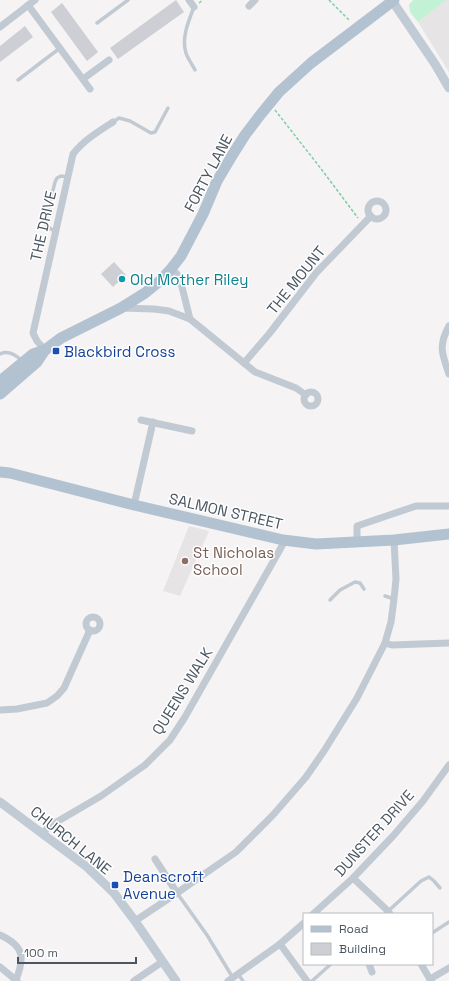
<svg xmlns="http://www.w3.org/2000/svg" width="449" height="981" viewBox="0 0 449 981" font-family="'Space Grotesk',sans-serif">
<style>
.education{fill:#e6e4e5}
.green{fill:#c3f1d5}
.building{fill:#cdcfd5}
.lines{fill:none;stroke-linecap:round;stroke-linejoin:round}
.path{stroke:#7ad0a6;stroke-width:1.5;stroke-dasharray:3 2;stroke-linecap:butt}
.lane{stroke:#c1cad2;stroke-width:3.5}
.street{stroke:#c1cad2;stroke-width:7}
.secondary{stroke:#c1cbd6;stroke-width:9}
.primary{stroke:#b3c2d1;stroke-width:11}
.culture-dot{fill:#0f9aa8;stroke:#fff;stroke-width:1.5}
.transit-dot{fill:#1a4fb4;stroke:#fff;stroke-width:1.5}
.education-dot{fill:#8d6e63;stroke:#fff;stroke-width:1.5}
.labels{text-anchor:middle;dominant-baseline:central;stroke-width:3;stroke-linejoin:round;paint-order:stroke}
.street-label{font-size:15px;fill:#4a5661;stroke:#fff}
.culture-label{font-size:15px;fill:#0d838f;stroke:#fff;text-anchor:start}
.transit-label{font-size:15px;fill:#164399;stroke:#fff;text-anchor:start}
.education-label{font-size:15px;fill:#785e54;stroke:#fff;text-anchor:start}
</style>
<rect width="100%" height="100%" fill="#f5f3f3"/>
<g class="education">
<path d="M446,0H449V72L418,22Z"/>
<path d="M189,526L209,531L180,596L163,591Z"/>
</g>
<path class="green" d="M413,0H446L418,22L410,12L409,5Z"/>
<g class="building">
<path d="M176,0L184,12L118,59L110,48Z"/>
<path d="M62,3L98,52L87,61L51,12Z"/>
<path d="M25,26L33,37L0,62V46Z"/>
<path d="M114,262L126,275L113,287L101,274Z"/>
</g>
<g class="lines">
<g class="path">
<path d="M329,0L350,21"/>
<path d="M199,3L203,0"/>
<path d="M275,110L322,170L358,218"/>
</g>
<g class="lane">
<path d="M194,7C189,20 181,38 186,53C188,59 192,64 195,70"/>
<path d="M97,23L128,0"/>
<path d="M18,80L60,48"/>
<path d="M113,122L119,118L130,121L151,133L155,132L168,108"/>
<path d="M55,231C50,229 47,227 45,222L55,182L57,178L61,176L68,177"/>
<path d="M0,354C8,350 16,355 22,361"/>
<path d="M385,596L394,599"/>
<path d="M330,600L340,590L355,582L360,583L364,589"/>
<path d="M177,893L207,935L233,978"/>
<path d="M385,914L421,881L429,877L434,881L440,888"/>
<path d="M432,933L449,922"/>
<path d="M238,974L243,981"/>
<path d="M312,981L331,964"/>
</g>
<g class="street">
<path d="M189,0L194,7"/>
<path d="M28,5L90,89"/>
<path d="M249,6L255,0"/>
<path d="M0,27L35,0"/>
<path d="M83,79L109,60"/>
<circle cx="377" cy="210" r="9"/>
<path d="M171,269L177,274L180,279L190,319"/>
<path d="M122,308L154,309L169,311L190,319L255,372L296,388L306,395"/>
<path d="M449,326C438,346 442,354 449,374"/>
<path d="M45,350L37,341L33,333L73,154C84,140 99,131 113,122"/>
<path d="M244,363L269,334L316,273L371,216"/>
<circle cx="311" cy="399" r="7"/>
<path d="M141,420L192,431"/>
<path d="M134,505L153,422"/>
<path d="M357,542V526L416,506H449"/>
<circle cx="93" cy="624" r="7"/>
<path d="M385,643L392,645L449,643"/>
<path d="M0,710L17,709L47,703L57,696L64,688L90,630"/>
<path d="M43,834L48,827L101,796L145,765L170,740L185,717L282,546L283,540"/>
<path d="M155,859L177,893"/>
<path d="M353,878L388,911L390,914"/>
<path d="M313,914L353,878L393,836L423,801L449,765"/>
<path d="M135,921L177,893L236,852L273,815L306,777L324,751L357,698L385,643L391,622L394,599L396,579L394,540"/>
<path d="M0,935C24,946 25,957 16,980"/>
<path d="M280,944L307,981"/>
<path d="M369,964L372,972"/>
<path d="M421,964L431,981"/>
<path d="M0,967L17,981"/>
<path d="M430,979L449,968"/>
<path d="M134,981L162,962"/>
<path d="M228,981L280,944L304,923"/>
</g>
<g class="secondary">
<path d="M393,2L435,64L449,88"/>
<path d="M0,802L87,867L114,893L135,921L176,981"/>
</g>
<g class="primary">
<path d="M0,381L33,354L45,350L61,338L121,308L145,293L161,280L171,269L181,256L203,214L217,181L233,154L245,135L261,114L279,92L311,63L394,0"/>
<path d="M0,394L37,362L45,350"/>
<path d="M0,472L10,473L134,505L283,540L316,544L394,540L449,534"/>
</g>
</g>
<circle class="culture-dot" cx="122" cy="279" r="4"/>
<g class="transit-dot">
<rect x="52" y="347" width="8" height="8" rx="2"/>
<rect x="111" y="881" width="8" height="8" rx="2"/>
</g>
<circle class="education-dot" cx="185" cy="561" r="4"/>
<g class="labels">
<g class="street-label">
<text transform="translate(208 173) rotate(-62)">FORTY LANE</text>
<text transform="translate(43 226) rotate(-77)">THE DRIVE</text>
<text transform="translate(296 280) rotate(-51)">THE MOUNT</text>
<text transform="translate(226 511) rotate(13)">SALMON STREET</text>
<text transform="translate(182 691) rotate(-58)">QUEENS WALK</text>
<text transform="translate(374 833) rotate(-48)">DUNSTER DRIVE</text>
<text transform="translate(71 840) rotate(39)">CHURCH LANE</text>
</g>
<g class="culture-label">
<text x="130" y="279">Old Mother Riley</text>
</g>
<g class="transit-label">
<text x="64" y="351">Blackbird Cross</text>
<text x="123" y="876">Deanscroft<tspan x="123" dy="17">Avenue</tspan></text>
</g>
<g class="education-label">
<text x="193" y="552">St Nicholas<tspan x="193" dy="17">School</tspan></text>
</g>
</g>
<rect x="303" y="913" width="130" height="52" fill="#ffffff" stroke="#b7bbc0"/>
<rect x="311" y="926" width="20" height="6" fill="#b3c2d1" stroke="#b7bbc0"/>
<text x="339" y="933" font-size="12" fill="#4a5661">Road</text>
<rect x="311" y="943" width="20" height="12" fill="#cdcfd5" stroke="#b7bbc0"/>
<text x="339" y="953" font-size="12" fill="#4a5661">Building</text>
<path d="M18 957v6h118v-6" fill="none" stroke="#4a5661" stroke-width="2"/>
<text x="24" y="957" font-size="12" fill="#4a5661" stroke="#ffffff" stroke-width="3" paint-order="stroke">100 m</text>
</svg>
